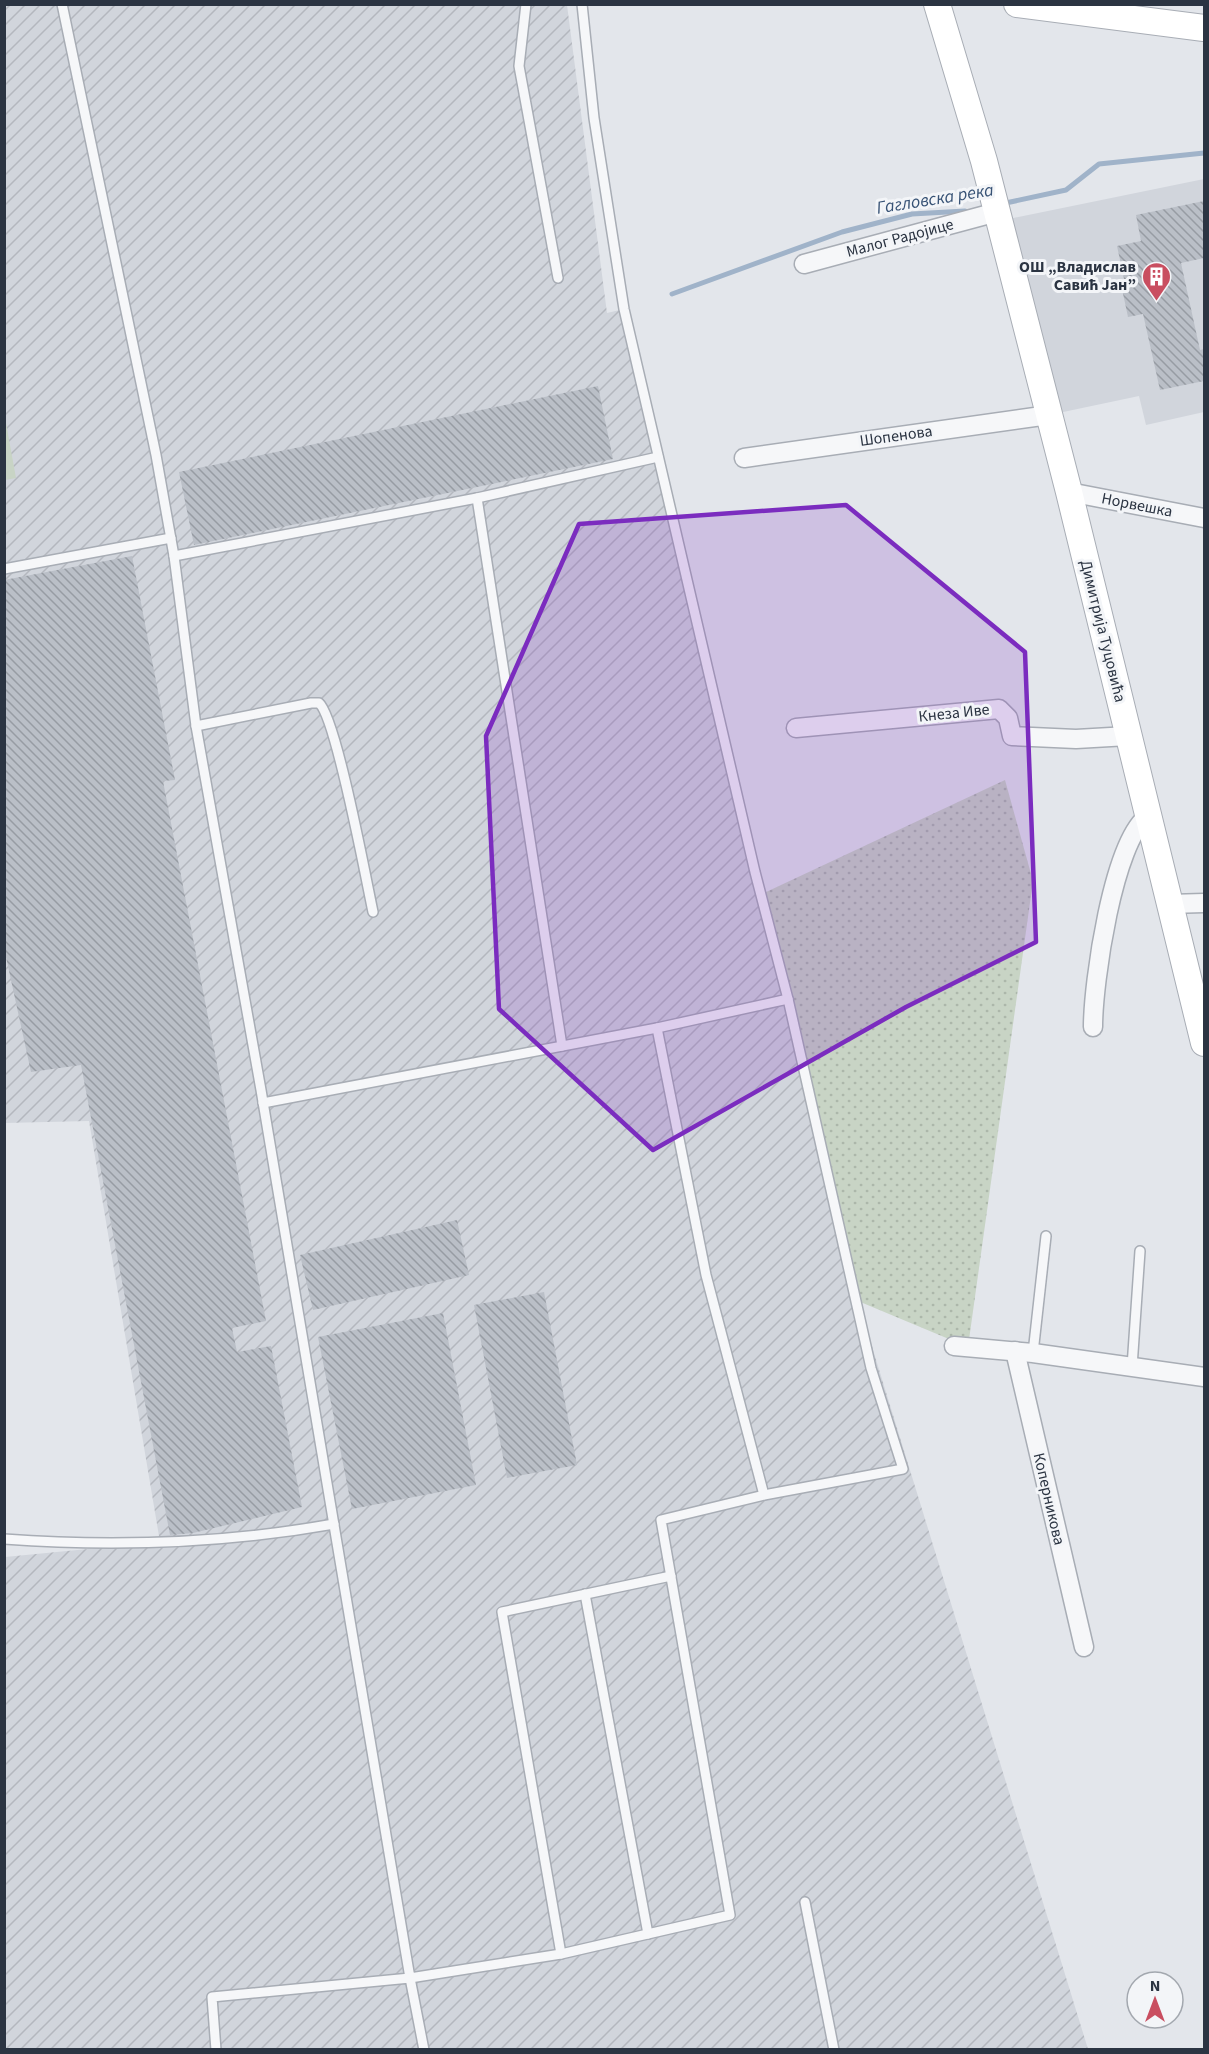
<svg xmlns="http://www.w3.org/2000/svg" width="1209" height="2054" viewBox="0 0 1209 2054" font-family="'Source Sans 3',sans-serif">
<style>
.built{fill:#d1d5dc}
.industrial{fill:url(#industrial-furrows)}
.green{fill:url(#green-dots)}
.pitch{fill:#c8d4c5}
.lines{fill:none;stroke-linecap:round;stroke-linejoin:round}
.stream{stroke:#a0b3c9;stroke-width:5}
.building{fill:url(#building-back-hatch)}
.lane-casing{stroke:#a8adb5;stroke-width:12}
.street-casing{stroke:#a8adb5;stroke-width:21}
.secondary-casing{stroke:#a8adb5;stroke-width:28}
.lane{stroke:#f6f7f9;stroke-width:9}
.street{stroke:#f6f7f9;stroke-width:18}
.secondary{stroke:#fff;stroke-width:26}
.marked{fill:#7b2cbf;fill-opacity:0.2;stroke:#7b2cbf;stroke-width:4.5;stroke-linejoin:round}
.labels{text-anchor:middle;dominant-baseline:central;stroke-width:6;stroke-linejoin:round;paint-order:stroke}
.street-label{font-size:16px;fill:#2b3442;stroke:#f3f5f8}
.poi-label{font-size:16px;font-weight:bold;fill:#2b3442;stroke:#f3f5f8;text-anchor:end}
.water-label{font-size:18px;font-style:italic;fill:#375275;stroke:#f3f5f8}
</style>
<defs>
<pattern id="industrial-furrows" width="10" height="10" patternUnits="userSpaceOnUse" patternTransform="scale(1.5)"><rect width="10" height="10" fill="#d1d5dc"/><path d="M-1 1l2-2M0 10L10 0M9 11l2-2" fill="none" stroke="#b4b7be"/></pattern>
<pattern id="green-dots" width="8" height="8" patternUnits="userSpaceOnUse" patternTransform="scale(1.5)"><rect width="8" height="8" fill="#c8d4c5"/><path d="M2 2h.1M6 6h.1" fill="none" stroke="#acb7aa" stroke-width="1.8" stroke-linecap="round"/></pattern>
<pattern id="building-back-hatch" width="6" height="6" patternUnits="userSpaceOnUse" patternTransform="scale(1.5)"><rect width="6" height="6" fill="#babfc7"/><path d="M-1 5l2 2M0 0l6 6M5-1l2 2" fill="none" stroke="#979ca3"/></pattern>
</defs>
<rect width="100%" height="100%" fill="#e3e6eb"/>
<path class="built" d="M1204,179V412L1146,425L1139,396L1049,415L999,221Z"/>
<path class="industrial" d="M5,5H567L607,313L624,309L858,1301L1088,2049L5,2050V1557L160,1542L89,1121L5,1123Z"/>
<path class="green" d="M1005,780L1033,881L968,1347L858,1301L764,893Z"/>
<path class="pitch" d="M4,412L16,478L5,480H4Z"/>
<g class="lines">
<g class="stream">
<path d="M1001,204L1066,190L1099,164L1204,153"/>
<path d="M672,294L842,232L912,214L965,211"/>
</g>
</g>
<g class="building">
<path d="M1204,201V258L1181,263L1200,350L1204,349V381L1160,390L1143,314L1128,317L1122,289L1126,288L1117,246L1141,241L1136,215Z"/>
<path d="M598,386L613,459L194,545L179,472Z"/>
<path d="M132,556L175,780L163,781L266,1321L232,1328L237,1352L271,1346L302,1507L193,1533L170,1535L81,1065L31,1072L4,948V580Z"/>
<path d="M457,1220L469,1275L313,1310L300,1255Z"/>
<path d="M544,1292L577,1465L507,1478L474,1305Z"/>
<path d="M443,1313L476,1485L352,1509L318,1337Z"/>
</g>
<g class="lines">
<defs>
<g id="lane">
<path d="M62,4L156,455L174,556L196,726L261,1090L410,1978L561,1954L730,1915L661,1520L764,1495"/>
<path d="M526,4L519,66L558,278"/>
<path d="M582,4L594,118L624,309L755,872L788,999L871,1368L903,1469L764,1495L706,1275L657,1028"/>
<path d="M477,498L562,1046"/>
<path d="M174,556L477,498L658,457"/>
<path d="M4,569L171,538"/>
<path d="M196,726L311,703H319C336,717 366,879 373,912"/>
<path d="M263,1103L657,1028L788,999"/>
<path d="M1033,1353L1046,1236"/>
<path d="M1132,1367L1140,1251"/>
<path d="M4,1539C114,1547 227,1543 334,1524"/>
<path d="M585,1594L648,1934"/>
<path d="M805,1902L834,2050"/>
<path d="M561,1954L502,1612L671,1576"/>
<path d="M216,2050L212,1997L410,1978L424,2050"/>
</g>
<g id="street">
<path d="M804,264L997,212"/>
<path d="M744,458L1049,415"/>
<path d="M1069,492L1204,518"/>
<path d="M796,728L999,709L1008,718L1012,736L1076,739L1128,736"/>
<path d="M1169,904L1204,903"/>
<path d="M1093,1027C1093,983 1113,841 1148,816"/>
<path d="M954,1346L1033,1353L1204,1377"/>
<path d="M1015,1351L1084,1647"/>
</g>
<g id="secondary">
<path d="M937,4L984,161L1069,492L1204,1043"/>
<path d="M1017,4L1204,28"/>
</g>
</defs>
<use href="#lane" class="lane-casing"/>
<use href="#street" class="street-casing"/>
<use href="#secondary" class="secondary-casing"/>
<use href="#lane" class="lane"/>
<use href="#street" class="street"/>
<use href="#secondary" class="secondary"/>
</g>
<path class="marked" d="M846,505L1025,652L1036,942L906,1007L653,1150L499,1009L486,736L579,524Z"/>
<defs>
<symbol id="building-pin" viewBox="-11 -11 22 30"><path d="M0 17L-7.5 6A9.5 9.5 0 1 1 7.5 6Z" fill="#c94e60" stroke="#f3f5f8"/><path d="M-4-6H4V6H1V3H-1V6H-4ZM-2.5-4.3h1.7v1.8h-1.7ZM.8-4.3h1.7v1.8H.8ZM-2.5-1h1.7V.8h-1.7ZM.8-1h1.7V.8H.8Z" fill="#fff"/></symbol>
</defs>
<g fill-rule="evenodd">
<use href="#building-pin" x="1140" y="260" width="33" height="45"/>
</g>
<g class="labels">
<g class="street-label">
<text transform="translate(900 238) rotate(-15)">Малог Радојице</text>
<text transform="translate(896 436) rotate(-8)">Шопенова</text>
<text transform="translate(1137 505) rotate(11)">Норвешка</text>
<text transform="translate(1103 631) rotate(76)">Димитрија Туцовића</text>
<text transform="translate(954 713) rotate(-6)">Кнеза Иве</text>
<text transform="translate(1049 1499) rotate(77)">Коперникова</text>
</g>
<g class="poi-label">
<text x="1136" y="267">ОШ „Владислав<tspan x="1136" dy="18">Савић Јан”</tspan></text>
</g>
<g class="water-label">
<text transform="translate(935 199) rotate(-9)">Гагловска река</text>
</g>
</g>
<rect width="1209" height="2054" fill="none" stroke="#2b3442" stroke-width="12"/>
<g transform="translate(1155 2000)"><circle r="28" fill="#f3f5f8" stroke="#a3a8af" stroke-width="1.5"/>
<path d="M0-4.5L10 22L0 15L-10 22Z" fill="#c94e60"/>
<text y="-9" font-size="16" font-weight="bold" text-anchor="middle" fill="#2b3442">N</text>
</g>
</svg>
